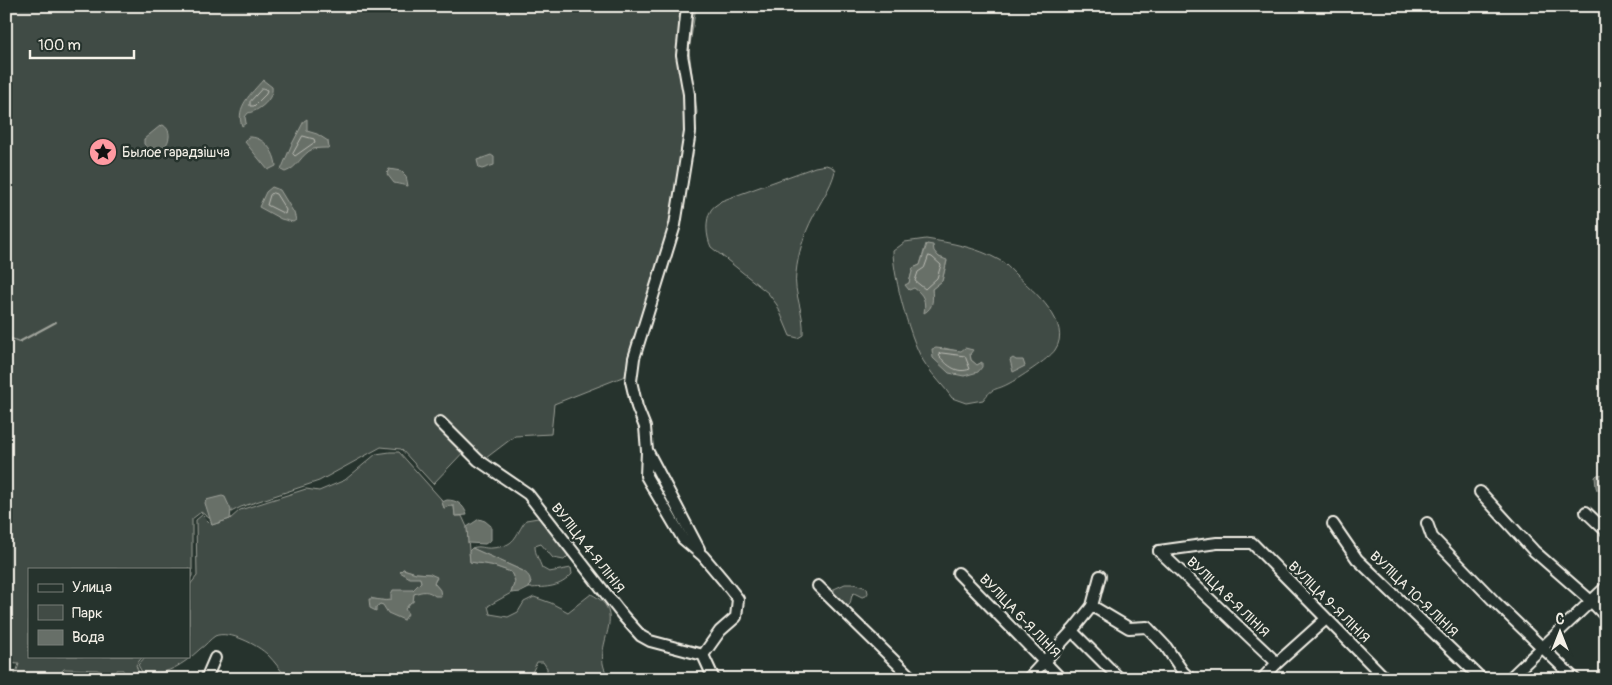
<svg xmlns="http://www.w3.org/2000/svg" width="1612" height="685" viewBox="0 0 1612 685" font-family="Pangolin,sans-serif">
<style>
.green{fill:#414b45;stroke:#9a9e96;fill-rule:evenodd}
.water{fill:#676f68;stroke:#9fa39b}
.lines{fill:none;stroke-linecap:round;stroke-linejoin:round}
.shore{stroke:#bcbdb5;stroke-width:1}
.stream{stroke:#9fa39b;stroke-width:2}
.minor-casing{stroke:#f4f1e8;stroke-width:14}
.minor{stroke:#26332d;stroke-width:10}
.labels{text-anchor:middle;dominant-baseline:central;stroke-width:5;stroke-linejoin:round;paint-order:stroke}
.poi-label{font-size:14px;fill:#f4f1e8;stroke:#26332d;text-anchor:start}
.street-label{font-size:14px;fill:#f4f1e8;stroke:#26332d}
</style>
<rect width="100%" height="100%" fill="#26332d"/>
<filter id="ink" filterUnits="userSpaceOnUse"><feTurbulence type="fractalNoise" baseFrequency=".02" numOctaves="2"/><feDisplacementMap in="SourceGraphic" scale="10" xChannelSelector="R" yChannelSelector="G"/><feConvolveMatrix kernelMatrix="1 2 1 2 8 2 1 2 1" color-interpolation-filters="sRGB"/></filter>
<g filter="url(#ink)">
<g class="green">
<path d="M6,6H696L689,51L697,112L681,213L635,372L554,404L551,434L515,436L486,458L470,445L433,484L401,449L381,447L319,481L241,507L213,521L201,512L192,519V576L189,580V569H29V656H143L136,665L139,673L128,676L124,673L123,670H117L116,673L109,674L97,670L64,669L61,672L64,675L83,676L95,679H6V676L16,673L19,664L6,663Z"/>
<path d="M826,165L832,167L835,171C831,188 820,202 813,217C804,234 798,254 796,273C793,294 805,313 803,335L798,338L790,336L777,305L768,293L711,247C706,236 705,220 711,210C713,206 719,204 721,201L815,167Z"/>
<path d="M926,239C951,243 976,247 999,260C1005,263 1011,270 1016,275C1034,291 1073,324 1055,350C1049,359 1018,379 1008,384C995,391 994,386 983,400L966,403L952,398C944,386 934,377 926,365C911,345 893,276 893,251L905,242ZM926,244L939,257L947,261L942,281L932,289V299L926,302L921,293L909,283L913,268L920,265ZM944,348L970,354L971,360L977,365L981,363L964,376Z"/>
<path d="M390,452H399L441,499L444,508L449,506H454L455,516H462L467,527L470,562L491,565L511,572L515,581L511,593L488,606L490,614L508,617L518,612L524,602L534,597L551,603L568,612L591,594C634,615 584,650 611,679H547V668L543,662H537L529,679H288C281,671 275,662 268,655C258,645 229,630 215,636C210,639 205,646 200,649C184,664 164,678 142,672L138,665L146,656H189V586L197,576L196,520L202,515L212,525L230,519L240,510L306,489L319,491L345,480L376,454ZM403,569L416,573L430,574L437,578L434,583L440,590L421,591L414,594L411,602L405,609L380,604L376,607L371,598C375,600 388,601 391,600L413,590L421,582L420,578Z"/>
<path d="M538,518C548,525 562,544 568,556L564,560L553,558L541,544L535,546C535,554 539,560 542,568L549,572L571,568L572,574C560,588 547,587 529,588L531,582L523,571L472,548C481,545 484,549 492,548C516,546 514,537 526,520Z"/>
<path d="M845,584H854L867,588L868,593L866,596L862,597L854,593L852,595L850,604L847,607H843L834,596V589Z"/>
</g>
<g class="water">
<path d="M263,80L272,87C274,99 259,111 248,113L245,117L246,123L242,126C235,107 251,94 263,80Z"/>
<path d="M307,119V131L317,134L328,141L329,148C324,148 318,148 313,149C301,154 298,168 285,172L281,170L291,146L304,121Z"/>
<path d="M163,125C176,133 166,152 154,151C150,151 147,147 144,144V139L160,126Z"/>
<path d="M248,137C264,136 275,152 276,166L268,170L245,142Z"/>
<path d="M491,155L494,157V165L482,169L479,168L477,160Z"/>
<path d="M389,169L401,171L406,176L408,186L394,183L387,174Z"/>
<path d="M272,187L280,190L294,213L296,220L293,222L281,219L259,207L266,192Z"/>
<path d="M927,244L933,245L934,251L939,257L947,260L942,281L932,289C933,298 934,308 924,313C926,301 924,295 914,288L909,290L905,285L909,283L913,268L920,265Z"/>
<path d="M936,348L961,351L965,348L973,350L970,354L971,360L977,365L982,362V367L978,372L964,376L949,373L933,358L932,349Z"/>
<path d="M1013,358L1016,360H1023L1025,366L1013,372L1010,360Z"/>
<path d="M1606,474V490H1597L1596,487L1595,477L1597,475Z"/>
<path d="M222,496L225,497L231,510L230,519L212,525L205,503L206,500Z"/>
<path d="M447,500C457,500 464,505 467,515L455,516L454,506H449L444,508L442,502Z"/>
<path d="M479,519L485,521L491,526V540L485,544L468,543L467,527Z"/>
<path d="M472,548L523,571C530,576 532,579 529,588L521,592L511,593L515,581L511,572L491,565L470,562L469,551Z"/>
<path d="M403,569L416,573L430,574L437,577L434,583L440,590L441,596H435C428,590 423,591 414,594L413,602H411L405,609L408,614L404,620L388,613L383,605L380,604L376,607V611L370,608L369,599C376,598 384,602 391,600V594L393,590H413L421,582L420,578H410L400,572Z"/>
</g>
<g class="lines">
<g class="shore">
<path d="M263,88L267,90L266,94L254,106H250V102Z"/>
<path d="M303,136L314,139L315,142L295,156L293,154Z"/>
<path d="M273,193L276,194L286,210L285,214L267,205L270,195Z"/>
<path d="M929,256L932,257L941,265L937,278L925,289L915,281L918,272L924,268Z"/>
<path d="M942,353L965,356L970,369C957,374 948,366 940,357L939,354Z"/>
</g>
<path class="stream" d="M9,338L19,342L56,322"/>
<defs>
<g id="minor">
<path d="M687,6L682,55L689,94L690,132L675,225L634,358L631,381L637,407L645,427L647,451L646,476L683,539L703,556L724,581L738,599L736,617L720,631L703,655"/>
<path d="M440,422L478,460L528,494L624,617L641,636L650,641L703,655L714,679"/>
<path d="M648,452L699,549"/>
<path d="M1480,492L1534,551L1591,601L1606,617"/>
<path d="M1586,512L1606,531"/>
<path d="M1427,523L1432,537L1495,602L1575,679"/>
<path d="M1333,524L1357,559L1482,679"/>
<path d="M1159,551L1217,543H1252L1386,679"/>
<path d="M1159,551L1277,663"/>
<path d="M958,573L1061,679"/>
<path d="M818,586L913,679"/>
<path d="M1092,606L1129,628L1147,627L1166,647L1183,672L1191,679"/>
<path d="M1072,631L1120,679"/>
<path d="M206,679L215,658"/>
<path d="M1028,679L1072,631L1092,606L1100,576"/>
<path d="M1262,679L1277,663L1326,619"/>
<path d="M1509,679L1606,587"/>
</g>
</defs>
<use href="#minor" class="minor-casing"/>
<use href="#minor" class="minor"/>
</g>
</g>
<defs>
<symbol id="sight-disc" viewBox="-11 -11 22 22"><circle r="9.5" fill="#ff9aa2" stroke="#26332d"/><path d="M0-6L1.8-2.2L6-1.7L2.9 1.2L3.7 5.4L0 3.3L-3.7 5.4L-2.9 1.2L-6-1.7L-1.8-2.2Z" fill="#111"/></symbol>
</defs>
<g fill-rule="evenodd">
<use href="#sight-disc" x="87" y="136" width="32" height="32"/>
</g>
<g class="labels">
<g class="poi-label">
<text x="122" y="152">Былое гарадзішча</text>
</g>
<g class="street-label">
<text transform="translate(588 548) rotate(52)">ВУЛІЦА 4-Я ЛІНІЯ</text>
<text transform="translate(1414 594) rotate(44)">ВУЛІЦА 10-Я ЛІНІЯ</text>
<text transform="translate(1228 597) rotate(44)">ВУЛІЦА 8-Я ЛІНІЯ</text>
<text transform="translate(1329 602) rotate(45)">ВУЛІЦА 9-Я ЛІНІЯ</text>
<text transform="translate(1020 616) rotate(46)">ВУЛІЦА 6-Я ЛІНІЯ</text>
</g>
</g>
<rect width="1612" height="685" fill="none" stroke="#26332d" stroke-width="25"/>
<rect x="12" y="12" width="1587" height="660" fill="none" stroke="#f4f1e8" stroke-width="2" filter="url(#ink)"/>
<rect x="28" y="568" width="162" height="90" fill="#26332d" stroke="#787f78"/>
<rect x="38" y="584" width="25" height="8" fill="#26332d" stroke="#787f78"/>
<text x="72" y="592" font-size="15" fill="#f4f1e8">Улица</text>
<rect x="38" y="605" width="25" height="15" fill="#414b45" stroke="#787f78"/>
<text x="72" y="618" font-size="15" fill="#f4f1e8">Парк</text>
<rect x="38" y="630" width="25" height="15" fill="#676f68" stroke="#787f78"/>
<text x="72" y="642" font-size="15" fill="#f4f1e8">Вода</text>
<g transform="translate(1560 632)" stroke="#26332d" stroke-width="4" paint-order="stroke">
<path d="M0-4L9 19L0 12L-9 19Z" fill="#f4f1e8"/>
<text y="-8" font-size="14" font-weight="bold" text-anchor="middle" fill="#f4f1e8">С</text>
</g>
<path d="M30 50v8h104v-8" fill="none" stroke="#f4f1e8" stroke-width="2.5"/>
<text x="38" y="50" font-size="15" fill="#f4f1e8" stroke="#26332d" stroke-width="4" paint-order="stroke">100 m</text>
</svg>
